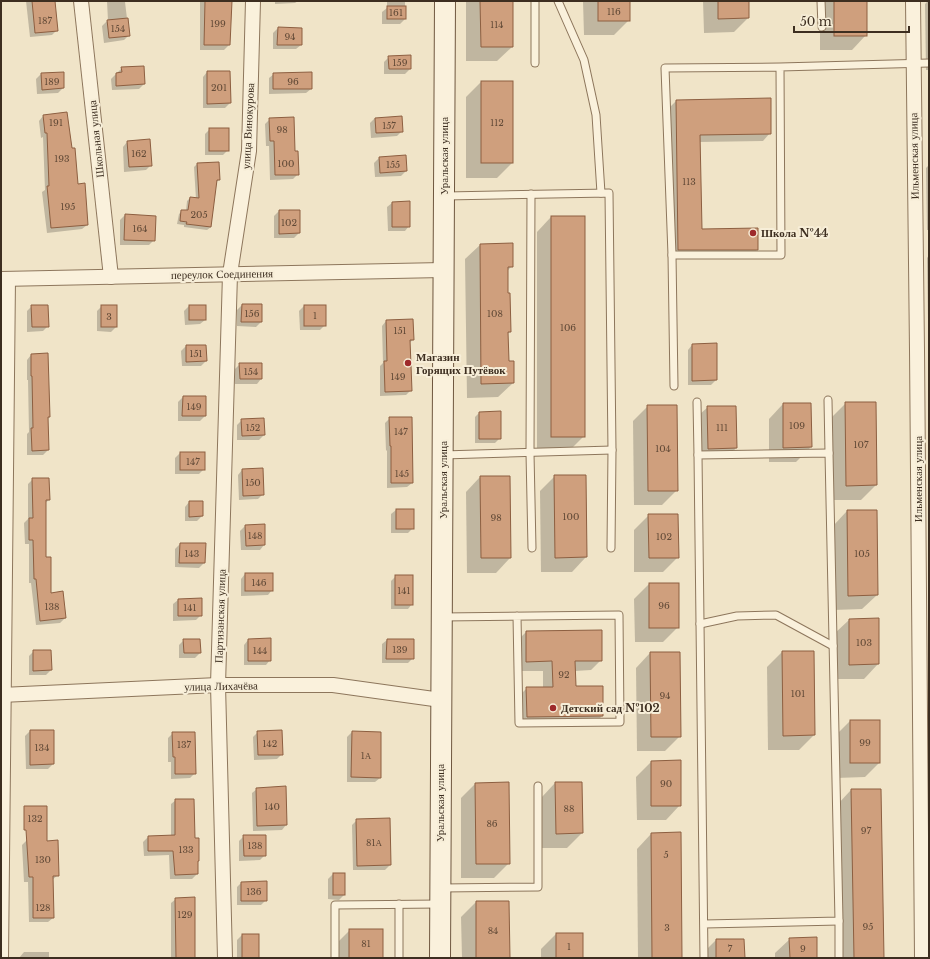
<svg xmlns="http://www.w3.org/2000/svg" width="930" height="959" viewBox="0 0 930 959" font-family="'Libre Baskerville',serif">
<style>
.shadow{fill:#0003}
.building{fill:#cf9f7d;stroke:#8d5f41}
.lines{fill:none;stroke-linecap:round;stroke-linejoin:round}
.lane-casing{stroke:#8d765c;stroke-width:9}
.street-casing{stroke:#8d765c;stroke-width:16}
.secondary-casing{stroke:#6f573f;stroke-width:22}
.lane{stroke:#faf1dc;stroke-width:7}
.street{stroke:#faf1dc;stroke-width:14}
.secondary{stroke:#faf1dc;stroke-width:20}
.poi-dot{fill:#9e2a2b;stroke:#f7eed8;stroke-width:1.5}
.labels{text-anchor:middle;dominant-baseline:central;stroke-width:4;stroke-linejoin:round;paint-order:stroke}
.number-label{font-size:9px;fill:#624a37}
.street-label{font-size:11px;fill:#3d2e20;stroke:#f7eed8}
.poi-label{font-size:11px;font-weight:bold;fill:#3d2e20;stroke:#f7eed8;text-anchor:start}
</style>
<rect width="100%" height="100%" fill="#f0e4c8"/>
<g class="shadow">
<path d="M26,1H54L57,30L52,35L30,37Z"/>
<path d="M107,1H127L125,2L129,35L124,40L104,43L102,26L107,21H108Z"/>
<path d="M200,1H231L229,45L224,50H200Z"/>
<path d="M275,1H298L295,3L275,4Z"/>
<path d="M387,1H405V19L400,24H382V12L387,8Z"/>
<path d="M466,1H512V47L497,61H466Z"/>
<path d="M583,1H629V20L614,35H584Z"/>
<path d="M703,1H748V18L734,32L704,33Z"/>
<path d="M820,1H866V35L852,50H820Z"/>
<path d="M928,1H929V70H926L925,4Z"/>
<path d="M278,28L301,45L296,49H273V33Z"/>
<path d="M389,57L410,69L405,74H384V62Z"/>
<path d="M122,68L144,84L139,89L112,90L111,79Z"/>
<path d="M207,72L230,103L225,108H203V77Z"/>
<path d="M41,74L63,88L58,93L37,94L36,79Z"/>
<path d="M274,74L311,89L306,93L269,94V78Z"/>
<path d="M481,82L512,163L497,178H466V97Z"/>
<path d="M676,101L770,133L763,141L699,142L701,230L757,250L750,257H671L669,108Z"/>
<path d="M43,116L77,185L87,225L82,229L47,233L42,192L45,190L43,137L41,138L39,121Z"/>
<path d="M375,118L402,131L397,136L371,138L370,123Z"/>
<path d="M270,119L294,152L298,174L293,179L270,180L269,146H266L265,124Z"/>
<path d="M210,129L228,150L223,155H205V134Z"/>
<path d="M127,142L151,165L146,170L124,172L123,147Z"/>
<path d="M405,156L406,171L401,176L375,177L374,163L379,158Z"/>
<path d="M197,164L219,180L216,182L211,227L207,230L184,227V225L177,224L179,214L182,211H186L187,201L190,198L196,199L194,167Z"/>
<path d="M929,165V230H927L926,168Z"/>
<path d="M392,203L409,226L405,231H388L387,207Z"/>
<path d="M279,211L299,233L294,238H274V216Z"/>
<path d="M125,215L154,240L149,245H120V220Z"/>
<path d="M551,217L584,436L569,451H537V232Z"/>
<path d="M512,244V266L507,271V294L510,332L507,334L508,362L513,383L498,397L467,398L465,259L480,245Z"/>
<path d="M929,255V320H928L927,258Z"/>
<path d="M242,305L261,322L256,327L237,326V310Z"/>
<path d="M32,306L48,326L43,331L27,332V311Z"/>
<path d="M102,306L116,327L111,332L97,331V311Z"/>
<path d="M189,306L205,320L200,324L185,325L184,311Z"/>
<path d="M304,306L325,325L320,330H300L299,311Z"/>
<path d="M386,321L413,340L409,343L411,390L406,395L380,396V366L383,363L382,326Z"/>
<path d="M692,345L716,380L711,385H688V350Z"/>
<path d="M186,346L206,361L201,366H182L181,351Z"/>
<path d="M31,355L49,417L48,419V450L43,455H27V434L29,432L28,380H27V360Z"/>
<path d="M240,364L261,379L257,384H235V369Z"/>
<path d="M183,397L205,416L200,421H178V402Z"/>
<path d="M846,403L876,485L861,500H832L831,418Z"/>
<path d="M783,404L811,447L796,462H769V419Z"/>
<path d="M648,406L677,490L662,505H634L633,421Z"/>
<path d="M708,407H736V448L729,456H701L700,414Z"/>
<path d="M479,413L500,438L495,443H475V417Z"/>
<path d="M390,418L412,483L407,487L387,488V450L386,451L385,423Z"/>
<path d="M242,420L264,435L259,440H237V425Z"/>
<path d="M180,453L204,469L199,474H175V458Z"/>
<path d="M242,470L263,494L258,499L239,500L238,475Z"/>
<path d="M555,476L586,557L572,572H541L540,491Z"/>
<path d="M480,477L510,558L496,573H467L466,492Z"/>
<path d="M33,479L49,500L45,503V558L50,594L65,618L60,623L36,625L31,583H29V544H25L24,523L28,519V484Z"/>
<path d="M189,502L202,516L197,521H185V507Z"/>
<path d="M396,510H413V528L408,533H391V514Z"/>
<path d="M847,511L877,595L862,609L833,610V526Z"/>
<path d="M649,515L678,557L663,572H634V530Z"/>
<path d="M245,526L264,545L260,550H241L240,531Z"/>
<path d="M180,544L204,563L199,568L175,567V549Z"/>
<path d="M245,574L272,590L268,595L241,596V579Z"/>
<path d="M396,576L412,604L408,609H391V581Z"/>
<path d="M649,584L678,627L663,642H635L634,599Z"/>
<path d="M178,600L201,615L196,620L173,621V604Z"/>
<path d="M849,620H878V664L864,679H835L834,634Z"/>
<path d="M526,632L601,660L591,670L575,671V687L602,716L592,726L517,727V698L527,688H543V671H516V642Z"/>
<path d="M184,640L200,653L195,658H179V645Z"/>
<path d="M248,640L270,660L266,665H244V645Z"/>
<path d="M387,640H413V658L408,663H382V644Z"/>
<path d="M34,651H50L51,670L46,675H29V656Z"/>
<path d="M782,652L814,735L799,750H768L767,667Z"/>
<path d="M650,653L680,736L665,751H637L636,668Z"/>
<path d="M850,721L879,763L865,777L836,778L835,736Z"/>
<path d="M30,731H53V764L48,769H26L25,736Z"/>
<path d="M258,732L282,754L277,759L254,760L253,737Z"/>
<path d="M352,732L380,778L375,782H347V737Z"/>
<path d="M173,733L195,773L190,778L171,779V762H168V738Z"/>
<path d="M651,762L680,805L666,820H637L636,777Z"/>
<path d="M555,783L582,833L567,848H541V798Z"/>
<path d="M475,784L509,863L494,878H461V798Z"/>
<path d="M257,789L286,825L282,830L253,831L252,793Z"/>
<path d="M851,790L883,958H839L837,805Z"/>
<path d="M176,800L194,839L197,874L192,879H170L169,855L144,856L143,842L148,837L171,836V804Z"/>
<path d="M357,820L390,865L385,870H353L352,825Z"/>
<path d="M651,834L681,958H638L637,849Z"/>
<path d="M244,836L265,855L260,860L239,861V841Z"/>
<path d="M27,840L58,875L52,880L53,918L48,922H29L28,882H24L22,845Z"/>
<path d="M333,874L344,895L339,900L328,899V879Z"/>
<path d="M241,883L266,900L261,905H237V887Z"/>
<path d="M176,899L193,958H171V903Z"/>
<path d="M476,902L509,958H462L461,917Z"/>
<path d="M350,930L382,958H335V945Z"/>
<path d="M556,934H582V958H541V949Z"/>
<path d="M242,935H258V958H237V940Z"/>
<path d="M790,939L816,958H775V953Z"/>
<path d="M716,940L744,958H701V955Z"/>
<path d="M24,952H49V958H19Z"/>
</g>
<g class="building">
<path d="M32,1H55L58,31L35,33Z"/>
<path d="M205,1H232L230,45H204Z"/>
<path d="M480,1H513V47H481Z"/>
<rect x="598" y="1" width="32" height="20"/>
<path d="M718,1H749V18L718,19Z"/>
<rect x="834" y="1" width="33" height="35"/>
<rect x="387" y="6" width="19" height="13"/>
<path d="M128,18L130,36L109,38L107,20Z"/>
<path d="M278,27L302,28V45H277Z"/>
<path d="M411,55V69H389L388,56Z"/>
<path d="M144,66L145,84L116,86V73L122,72L121,67Z"/>
<path d="M207,71H230L231,103L207,104Z"/>
<path d="M64,72V88L42,90L41,73Z"/>
<path d="M312,72V89H273V73Z"/>
<rect x="481" y="81" width="32" height="82"/>
<path d="M771,98V134L700,135L702,229L758,228V250H678L676,100Z"/>
<path d="M67,112L72,148H75L78,184L85,183L88,225L51,228L47,186H49L47,133H45L43,115Z"/>
<path d="M402,116L403,132L376,133L375,118Z"/>
<path d="M294,117L295,151H298L299,175H275L274,141H270L269,118Z"/>
<rect x="209" y="128" width="20" height="23"/>
<path d="M150,139L152,166L129,167L127,141Z"/>
<path d="M406,155L407,171L380,173L379,157Z"/>
<path d="M219,162L220,180H217L211,227L186,224L187,222L180,221L181,210H188L190,197L199,198L197,163Z"/>
<path d="M410,201V227H392V202Z"/>
<path d="M279,210H300V233L279,234Z"/>
<path d="M125,214L156,216L155,241L124,240Z"/>
<rect x="551" y="216" width="34" height="221"/>
<path d="M513,243V267H508V293H510L511,332H508L509,361H514V383L481,384L480,244Z"/>
<path d="M242,304H262V322H241Z"/>
<path d="M31,305H48L49,327H32Z"/>
<rect x="101" y="305" width="16" height="22"/>
<rect x="189" y="305" width="17" height="15"/>
<rect x="304" y="305" width="22" height="21"/>
<path d="M413,319L414,340H410L412,391L385,392L384,361H387L386,320Z"/>
<path d="M717,343V380L692,381V344Z"/>
<path d="M186,345H206L207,361L186,362Z"/>
<path d="M48,353L50,417H48L49,450L32,451L31,428H33L32,376H31V354Z"/>
<path d="M239,363H262V379H240Z"/>
<path d="M183,396H206V416H182Z"/>
<path d="M845,402H876L877,485L846,486Z"/>
<path d="M783,403H811L812,447L783,448Z"/>
<path d="M647,405H677L678,491H648Z"/>
<path d="M707,406H736L737,448L708,449Z"/>
<path d="M501,411V439H479V412Z"/>
<path d="M389,417H412L413,483H391V446H390Z"/>
<path d="M264,418L265,435L242,436L241,419Z"/>
<rect x="180" y="452" width="25" height="18"/>
<path d="M263,468L264,495L243,496L242,469Z"/>
<path d="M554,475H586L587,557L555,558Z"/>
<path d="M480,476H510L511,558H481Z"/>
<path d="M32,478H49L50,500H46V557H51V593L63,591L66,618L40,621L36,579H34L33,540H29V518H33Z"/>
<path d="M189,501H203V516L189,517Z"/>
<rect x="396" y="509" width="18" height="20"/>
<path d="M847,510H877L878,595L848,596Z"/>
<path d="M648,514H678L679,558H649Z"/>
<path d="M265,524V545L246,546L245,525Z"/>
<path d="M180,543H206L205,563H179Z"/>
<rect x="245" y="573" width="28" height="18"/>
<rect x="395" y="575" width="18" height="30"/>
<rect x="649" y="583" width="30" height="45"/>
<path d="M202,598V616H178V599Z"/>
<path d="M879,618V664L849,665V619Z"/>
<path d="M602,630V661H575L576,686H603V716L527,717L526,687H553L552,661L526,662V631Z"/>
<path d="M271,638V661H248V639Z"/>
<path d="M183,639H200L201,653H184Z"/>
<path d="M387,639H414V659H386Z"/>
<path d="M33,650H51L52,670L33,671Z"/>
<path d="M782,651H814L815,735L783,736Z"/>
<path d="M650,652H680L681,737H651Z"/>
<rect x="850" y="720" width="30" height="43"/>
<path d="M30,730H54V764L30,765Z"/>
<path d="M282,730L283,755H258L257,731Z"/>
<path d="M352,731L381,732V778L351,777Z"/>
<path d="M172,732H195L196,774H175V757H173Z"/>
<path d="M681,760V806H651V761Z"/>
<path d="M509,782L510,864H476L475,783Z"/>
<path d="M555,782H582L583,833L556,834Z"/>
<path d="M286,786L287,825L257,826L256,788Z"/>
<path d="M851,789H881L884,958H854Z"/>
<path d="M175,799H194L195,838H199V861H198V874L175,875L173,851H148V836L175,835Z"/>
<path d="M24,806H47V841L58,840L59,876H53L54,918H33V877H29L26,830H24Z"/>
<path d="M390,818L391,865L357,866L356,819Z"/>
<path d="M681,832L682,958H652L651,833Z"/>
<path d="M243,835H266V856H244Z"/>
<rect x="333" y="873" width="12" height="22"/>
<path d="M267,881V901H241V882Z"/>
<path d="M195,897V958H176L175,898Z"/>
<path d="M476,901H509L510,958H476Z"/>
<rect x="349" y="929" width="34" height="29"/>
<rect x="556" y="933" width="27" height="25"/>
<rect x="242" y="934" width="17" height="24"/>
<path d="M817,937V958H790L789,938Z"/>
<path d="M716,939H744L745,958H716Z"/>
</g>
<g class="lines">
<defs>
<g id="lane">
<path d="M535,1V63"/>
<path d="M558,1L584,60L596,115L601,193"/>
<path d="M821,1L822,27"/>
<path d="M780,67L781,255H672L665,68L780,67L929,63"/>
<path d="M531,194L530,453L532,548"/>
<path d="M446,196L609,193L612,450L611,548"/>
<path d="M672,255L674,386"/>
<path d="M828,400L829,453"/>
<path d="M697,402L698,455"/>
<path d="M443,455L612,450"/>
<path d="M442,617L619,615L620,722L519,723L517,616"/>
<path d="M700,624L737,616L776,615L833,646"/>
<path d="M442,888L538,887V786"/>
<path d="M839,921V958"/>
<path d="M704,924L839,921L829,453L698,455L704,958"/>
<path d="M335,958V905L440,904"/>
<path d="M399,958V904"/>
</g>
<g id="street">
<path d="M81,1L111,277"/>
<path d="M913,1L917,350L922,958"/>
<path d="M1,279L443,270"/>
<path d="M1,695L218,685H333L441,700"/>
<path d="M1,958L8,279"/>
<path d="M225,958L218,685L230,274L249,151L253,1"/>
</g>
<path id="secondary" d="M440,958L445,1"/>
</defs>
<use href="#lane" class="lane-casing"/>
<use href="#street" class="street-casing"/>
<use href="#secondary" class="secondary-casing"/>
<use href="#lane" class="lane"/>
<use href="#street" class="street"/>
<use href="#secondary" class="secondary"/>
</g>
<g class="poi-dot">
<circle cx="753" cy="233" r="4"/>
<circle cx="408" cy="363" r="4"/>
<circle cx="553" cy="708" r="4"/>
</g>
<g class="labels">
<g class="number-label">
<text x="614" y="11">116</text>
<text x="396" y="12">161</text>
<text x="45" y="20">187</text>
<text x="218" y="23">199</text>
<text x="497" y="24">114</text>
<text x="118" y="28">154</text>
<text x="290" y="36">94</text>
<text x="400" y="62">159</text>
<text x="52" y="81">189</text>
<text x="293" y="81">96</text>
<text x="219" y="87">201</text>
<text x="56" y="122">191</text>
<text x="497" y="122">112</text>
<text x="389" y="125">157</text>
<text x="282" y="129">98</text>
<text x="139" y="153">162</text>
<text x="62" y="158">193</text>
<text x="286" y="163">100</text>
<text x="393" y="164">155</text>
<text x="689" y="181">113</text>
<text x="68" y="206">195</text>
<text x="199" y="214">205</text>
<text x="289" y="222">102</text>
<text x="140" y="228">164</text>
<text x="252" y="313">156</text>
<text x="495" y="313">108</text>
<text x="315" y="315">1</text>
<text x="109" y="316">3</text>
<text x="568" y="327">106</text>
<text x="400" y="330">151</text>
<text x="196" y="353">151</text>
<text x="251" y="371">154</text>
<text x="398" y="376">149</text>
<text x="194" y="406">149</text>
<text x="797" y="425">109</text>
<text x="253" y="427">152</text>
<text x="722" y="427">111</text>
<text x="401" y="431">147</text>
<text x="861" y="444">107</text>
<text x="663" y="448">104</text>
<text x="193" y="461">147</text>
<text x="402" y="473">145</text>
<text x="253" y="482">150</text>
<text x="571" y="516">100</text>
<text x="496" y="517">98</text>
<text x="255" y="535">148</text>
<text x="664" y="536">102</text>
<text x="192" y="553">143</text>
<text x="862" y="553">105</text>
<text x="259" y="582">146</text>
<text x="404" y="590">141</text>
<text x="664" y="605">96</text>
<text x="52" y="606">138</text>
<text x="190" y="607">141</text>
<text x="864" y="642">103</text>
<text x="400" y="649">139</text>
<text x="260" y="650">144</text>
<text x="564" y="674">92</text>
<text x="798" y="693">101</text>
<text x="665" y="695">94</text>
<text x="865" y="742">99</text>
<text x="270" y="743">142</text>
<text x="184" y="744">137</text>
<text x="42" y="747">134</text>
<text x="366" y="755">1А</text>
<text x="666" y="783">90</text>
<text x="272" y="806">140</text>
<text x="569" y="808">88</text>
<text x="35" y="818">132</text>
<text x="492" y="823">86</text>
<text x="866" y="830">97</text>
<text x="374" y="842">81А</text>
<text x="255" y="845">138</text>
<text x="186" y="849">133</text>
<text x="666" y="854">5</text>
<text x="43" y="859">130</text>
<text x="254" y="891">136</text>
<text x="43" y="907">128</text>
<text x="185" y="914">129</text>
<text x="868" y="926">95</text>
<text x="667" y="927">3</text>
<text x="493" y="930">84</text>
<text x="366" y="943">81</text>
<text x="569" y="946">1</text>
<text x="730" y="948">7</text>
<text x="803" y="948">9</text>
</g>
<g class="street-label">
<text transform="translate(248 126) rotate(-87)">улица Винокурова</text>
<text transform="translate(96 139) rotate(-96)">Школьная улица</text>
<text transform="translate(444 156) rotate(-90)">Уральская улица</text>
<text transform="translate(914 156) rotate(-91)">Ильменская улица</text>
<text transform="translate(222 274) rotate(-1)">переулок Соединения</text>
<text transform="translate(918 479) rotate(-90)">Ильменская улица</text>
<text transform="translate(443 480) rotate(-90)">Уральская улица</text>
<text transform="translate(220 616) rotate(-88)">Партизанская улица</text>
<text transform="translate(221 686) rotate(-1)">улица Лихачёва</text>
<text transform="translate(440 803) rotate(-90)">Уральская улица</text>
</g>
<g class="poi-label">
<text x="761" y="233">Школа №44</text>
<text x="416" y="357">Магазин<tspan x="416" dy="13">Горящих Путёвок</tspan></text>
<text x="561" y="708">Детский сад №102</text>
</g>
</g>
<rect width="930" height="959" fill="none" stroke="#3d2e20" stroke-width="4"/>
<path d="M794 26v6h115v-6" fill="none" stroke="#3d2e20" stroke-width="2"/>
<text x="800" y="26" font-size="12" fill="#3d2e20" stroke="#f7eed8" stroke-width="3" paint-order="stroke">50 m</text>
</svg>
